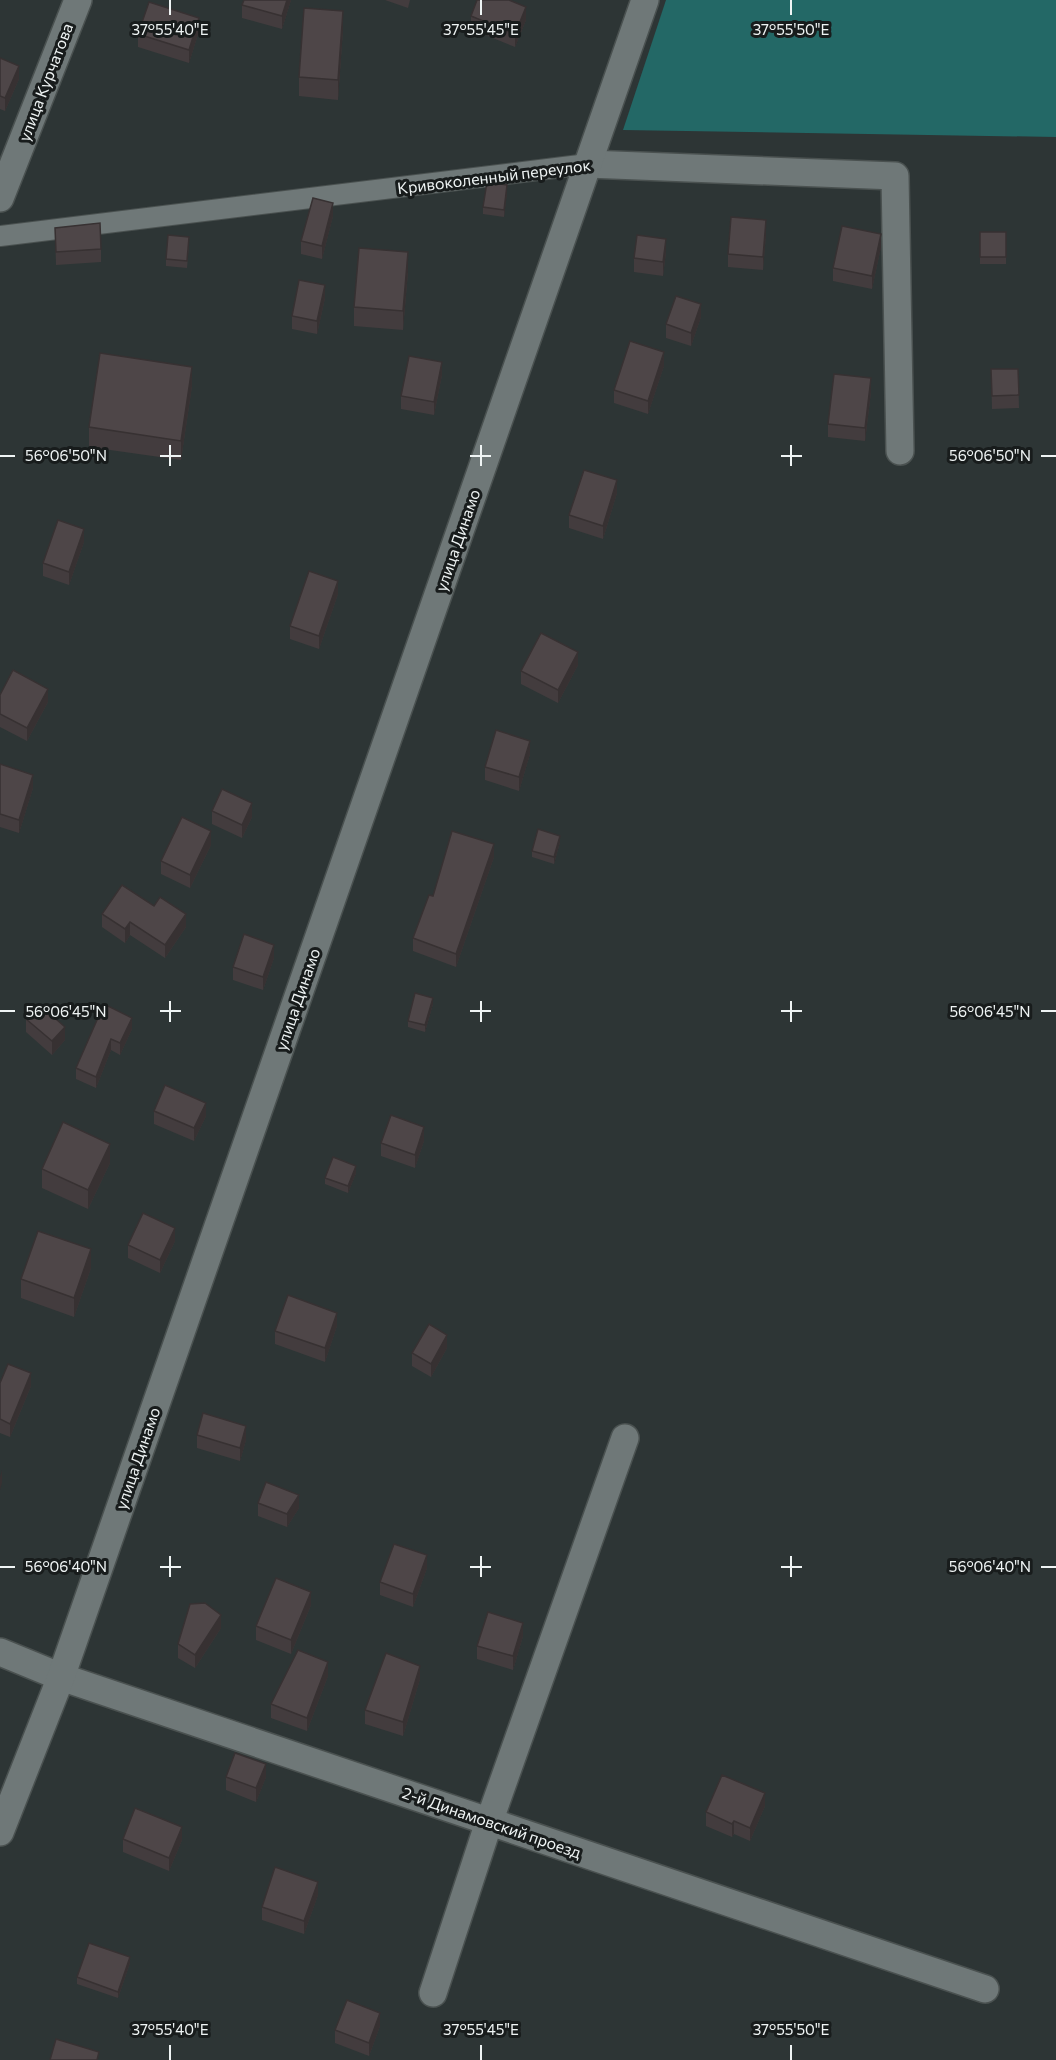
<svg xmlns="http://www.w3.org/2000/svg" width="1056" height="2060" viewBox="0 0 1056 2060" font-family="Commissioner,sans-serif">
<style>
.green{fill:#236866}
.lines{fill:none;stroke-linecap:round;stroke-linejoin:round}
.pedestrian-casing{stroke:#4a5150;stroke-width:22}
.minor-casing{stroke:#4a5150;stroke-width:30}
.pedestrian{stroke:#6f7878;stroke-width:20}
.minor{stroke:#6f7878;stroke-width:27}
.wall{fill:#433c3e}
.shaded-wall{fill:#373132}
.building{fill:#4e4648;stroke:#373132;stroke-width:1.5}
.ticks{fill:none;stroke:#eff4f4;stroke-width:2}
.labels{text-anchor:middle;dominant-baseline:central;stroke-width:6;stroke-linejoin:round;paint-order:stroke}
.street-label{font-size:16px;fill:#eff4f4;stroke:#181c1c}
.ticks-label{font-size:15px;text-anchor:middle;fill:#eff4f4;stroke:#181c1c;stroke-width:6;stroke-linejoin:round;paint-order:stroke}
</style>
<rect width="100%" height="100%" fill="#2d3535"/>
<path class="green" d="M666,0H1056V137L623,130Z"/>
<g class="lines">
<defs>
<path id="pedestrian" d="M0,236L588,164"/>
<g id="minor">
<path d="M588,164L895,176L900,451"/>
<path d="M0,198L78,0"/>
<path d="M0,1652L61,1677L985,1989"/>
<path d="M0,1832L61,1677L645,0"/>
<path d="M433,1993L489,1822L625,1438"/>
</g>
</defs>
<use href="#pedestrian" class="pedestrian-casing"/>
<use href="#minor" class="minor-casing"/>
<use href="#pedestrian" class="pedestrian"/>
<use href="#minor" class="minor"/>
</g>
<g class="wall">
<path d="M291,0L282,29L242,18V5Z"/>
<path d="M385,0H410L408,8Z"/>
<path d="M471,16L526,20L515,47L471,29Z"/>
<path d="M343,30L338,100L299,96V77Z"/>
<path d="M199,31L189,63L138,47V34Z"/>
<path d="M0,58L19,79L5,111L0,109Z"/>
<path d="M507,192L504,217L483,214V207Z"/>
<path d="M333,216L322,259L301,254V241Z"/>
<path d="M55,228L101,249V262L56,265Z"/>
<rect x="980" y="232" width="26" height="32"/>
<path d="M766,234L763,270L728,267V254Z"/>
<path d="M189,244L187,268L166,266V259Z"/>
<path d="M881,247L872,289L833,281V268Z"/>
<path d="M666,252L663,276L634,272V258Z"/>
<path d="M408,272L403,330L354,326V307Z"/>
<path d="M325,298L317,334L292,329V316Z"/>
<path d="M701,317L691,346L666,338V324Z"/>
<path d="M664,366L648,414L614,403V390Z"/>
<path d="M991,369H1018L1019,408L992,409Z"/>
<path d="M442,375L434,415L401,409V396Z"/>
<path d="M192,386L181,460L89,447V427Z"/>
<path d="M871,392L865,441L828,437V424Z"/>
<path d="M617,493L603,539L569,528V515Z"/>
<path d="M84,542L69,585L43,576V563Z"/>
<path d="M338,594L319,649L290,639V626Z"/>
<path d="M578,665L558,703L521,684V671Z"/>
<path d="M0,695L48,702L27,741L0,727Z"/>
<path d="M530,754L519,791L485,780V767Z"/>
<path d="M0,764L33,788L19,833L0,827Z"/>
<path d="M212,811L252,817L242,838L212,824Z"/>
<path d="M560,842L554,864L532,857V851Z"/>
<path d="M211,845L190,888L161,874V861Z"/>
<path d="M494,857L456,967L413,951V938L433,896Z"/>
<path d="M102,914L186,927L165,958L130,935L125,943L102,927Z"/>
<path d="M274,958L263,990L233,980V967Z"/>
<path d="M104,1004L132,1029L120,1055L111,1050L96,1088L76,1079V1068Z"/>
<path d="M433,1004L425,1032L408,1027V1021Z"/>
<path d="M26,1019L65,1040L52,1055L26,1032Z"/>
<path d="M154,1111L206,1116L194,1141L154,1124Z"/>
<path d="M424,1141L415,1168L381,1156V1143Z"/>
<path d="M110,1163L88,1209L42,1188V1169Z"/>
<path d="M356,1173L348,1193L325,1184V1178Z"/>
<path d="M175,1241L160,1273L128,1258V1245Z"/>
<path d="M91,1268L74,1317L21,1298V1279Z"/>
<path d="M337,1326L325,1362L275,1344V1331Z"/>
<path d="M447,1348L431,1377L412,1366V1353Z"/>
<path d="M0,1383L31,1386L10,1437L0,1433Z"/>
<path d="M197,1435L246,1440L240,1461L197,1448Z"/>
<path d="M258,1503L299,1508L287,1527L258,1516Z"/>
<path d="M427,1568L413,1607L380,1595V1582Z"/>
<path d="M311,1605L291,1654L256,1640V1626Z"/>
<path d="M221,1628L195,1668L178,1658V1644Z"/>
<path d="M523,1636L513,1670L477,1659V1646Z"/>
<path d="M328,1676L307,1731L271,1718V1704Z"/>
<path d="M420,1679L403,1736L365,1724V1710Z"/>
<path d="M226,1777H266L256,1802L226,1790Z"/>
<path d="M765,1806L750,1841L734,1834L732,1837L706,1826V1812Z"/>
<path d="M123,1839L182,1840L169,1871L123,1852Z"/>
<path d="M318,1895L304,1934L262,1920V1907Z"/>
<path d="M130,1963L118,1998L77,1984V1977Z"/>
<path d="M380,2026L369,2056L335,2043V2030Z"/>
</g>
<g class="shaded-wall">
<path d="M287,0H291L282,29V16Z"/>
<path d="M526,7V20L515,47V34Z"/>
<path d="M343,11V30L338,100V80Z"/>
<path d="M199,18V31L189,63V50Z"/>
<path d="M19,66V79L5,111V98Z"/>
<path d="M507,185V192L504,217V210Z"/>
<path d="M333,203V216L322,259V246Z"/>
<path d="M766,220V234L763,270V257Z"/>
<path d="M881,234V247L872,289V276Z"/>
<path d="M666,239V252L663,276V262Z"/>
<path d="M408,252V272L403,330V311Z"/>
<path d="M325,285V298L317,334V321Z"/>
<path d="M701,304V317L691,346V333Z"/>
<path d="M664,352V366L648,414V401Z"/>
<path d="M442,362V375L434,415V402Z"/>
<path d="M192,367V386L181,460V441Z"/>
<path d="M871,378V392L865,441V428Z"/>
<path d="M617,480V493L603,539V526Z"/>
<path d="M84,529V542L69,585V572Z"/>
<path d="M338,581V594L319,649V636Z"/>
<path d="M578,652V665L558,703V690Z"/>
<path d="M48,689V702L27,741V728Z"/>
<path d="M530,741V754L519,791V777Z"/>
<path d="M33,775V788L19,833V820Z"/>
<path d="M252,803V817L242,838V825Z"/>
<path d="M211,831V845L190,888V875Z"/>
<path d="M560,836V842L554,864V857Z"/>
<path d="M494,844V857L456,967V954Z"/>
<path d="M186,914V927L165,958V945Z"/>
<path d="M130,922V935L125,943V929Z"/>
<path d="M274,945V958L263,990V977Z"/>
<path d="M433,998V1004L425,1032V1025Z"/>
<path d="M132,1018V1029L120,1055V1043Z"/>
<path d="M65,1027V1040L52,1055V1041Z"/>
<path d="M111,1039V1050L96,1088V1077Z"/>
<path d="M206,1103V1116L194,1141V1128Z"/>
<path d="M424,1127V1141L415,1168V1155Z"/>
<path d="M110,1144V1163L88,1209V1190Z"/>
<path d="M356,1166V1173L348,1193V1186Z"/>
<path d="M175,1228V1241L160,1273V1260Z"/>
<path d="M91,1249V1268L74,1317V1298Z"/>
<path d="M337,1313V1326L325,1362V1348Z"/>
<path d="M447,1335V1348L431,1377V1364Z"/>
<path d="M31,1373V1386L10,1437V1424Z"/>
<path d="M246,1426V1440L240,1461V1448Z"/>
<path d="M2,1470V1483L0,1490V1477Z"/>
<path d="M299,1495V1508L287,1527V1514Z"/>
<path d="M427,1555V1568L413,1607V1594Z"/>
<path d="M311,1592V1605L291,1654V1640Z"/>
<path d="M221,1615V1628L195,1668V1655Z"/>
<path d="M523,1623V1636L513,1670V1656Z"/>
<path d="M328,1662V1676L307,1731V1718Z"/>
<path d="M420,1666V1679L403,1736V1722Z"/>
<path d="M266,1764V1777L256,1802V1788Z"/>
<path d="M765,1793V1806L750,1841V1828Z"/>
<path d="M734,1821V1834L732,1837V1824Z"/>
<path d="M182,1827V1840L169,1871V1858Z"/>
<path d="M318,1882V1895L304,1934V1921Z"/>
<path d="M130,1957V1963L118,1998V1992Z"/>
<path d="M380,2013V2026L369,2056V2043Z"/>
</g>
<g class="building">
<path d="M244,0H287L282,16L242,5Z"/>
<path d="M477,0H509L526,7L515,34L471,16Z"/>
<path d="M149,2L199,18L189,50L138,34Z"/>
<path d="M304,8L343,11L338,80L299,77Z"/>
<path d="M0,58L19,66L5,98L0,96Z"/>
<path d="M487,182L507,185L504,210L483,207Z"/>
<path d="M313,198L333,203L322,246L301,241Z"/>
<path d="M731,217L766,220L763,257L728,254Z"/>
<path d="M100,223L101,249L56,252L55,228Z"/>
<path d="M842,226L881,234L872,276L833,268Z"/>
<rect x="980" y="232" width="26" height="25"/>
<path d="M168,235L189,237L187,261L166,259Z"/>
<path d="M637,235L666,239L663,262L634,258Z"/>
<path d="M359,248L408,252L403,311L354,307Z"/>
<path d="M299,280L325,285L317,321L292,316Z"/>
<path d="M676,296L701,304L691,333L666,324Z"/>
<path d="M630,341L664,352L648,401L614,390Z"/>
<path d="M100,353L192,367L181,441L89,427Z"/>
<path d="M409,356L442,362L434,402L401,396Z"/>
<path d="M991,369H1018L1019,395L992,396Z"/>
<path d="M834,374L871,378L865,428L828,424Z"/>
<path d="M584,470L617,480L603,526L569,515Z"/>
<path d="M58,520L84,529L69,572L43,563Z"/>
<path d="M309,571L338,581L319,636L290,626Z"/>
<path d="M541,633L578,652L558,690L521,671Z"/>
<path d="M13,670L48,689L27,728L0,714V695Z"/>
<path d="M496,730L530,741L519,777L485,767Z"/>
<path d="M0,764L33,775L19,820L0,814Z"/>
<path d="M222,789L252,803L242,825L212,811Z"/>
<path d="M182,817L211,831L190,875L161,861Z"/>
<path d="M538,829L560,836L554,857L532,851Z"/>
<path d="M452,831L494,844L456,954L413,938L429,895L433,896Z"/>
<path d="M122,885L154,906L160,897L186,914L165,945L130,922L125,929L102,914Z"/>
<path d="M244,934L274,945L263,977L233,967Z"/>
<path d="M415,993L433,998L425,1025L408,1021Z"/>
<path d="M39,1004L65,1027L52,1041L26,1019Z"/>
<path d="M104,1004L132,1018L120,1043L111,1039L96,1077L76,1068Z"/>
<path d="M165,1085L206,1103L194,1128L154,1111Z"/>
<path d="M391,1115L424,1127L415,1155L381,1143Z"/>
<path d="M63,1122L110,1144L88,1190L42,1169Z"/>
<path d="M333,1157L356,1166L348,1186L325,1178Z"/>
<path d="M143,1213L175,1228L160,1260L128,1245Z"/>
<path d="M38,1231L91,1249L74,1298L21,1279Z"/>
<path d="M288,1295L337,1313L325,1348L275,1331Z"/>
<path d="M429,1324L447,1335L431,1364L412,1353Z"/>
<path d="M8,1364L31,1373L10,1424L0,1419V1383Z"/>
<path d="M203,1413L246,1426L240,1448L197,1435Z"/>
<path d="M266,1482L299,1495L287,1514L258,1503Z"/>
<path d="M394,1544L427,1555L413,1594L380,1582Z"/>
<path d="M276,1578L311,1592L291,1640L256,1626Z"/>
<path d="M205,1603L221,1615L195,1655L178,1644L190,1604Z"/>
<path d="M488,1612L523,1623L513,1656L477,1646Z"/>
<path d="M298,1650L328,1662L307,1718L271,1704Z"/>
<path d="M386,1653L420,1666L403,1722L365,1710Z"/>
<path d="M235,1753L266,1764L256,1788L226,1777Z"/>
<path d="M722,1775L765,1793L750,1828L734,1821L732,1824L706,1812Z"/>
<path d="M135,1808L182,1827L169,1858L123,1839Z"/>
<path d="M275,1867L318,1882L304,1921L262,1907Z"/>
<path d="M89,1943L130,1957L118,1992L77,1977Z"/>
<path d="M347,2000L380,2013L369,2043L335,2030Z"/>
<path d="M56,2039L99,2052L97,2060H50Z"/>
</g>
<path class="ticks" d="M170,0V15M481,0V15M791,0V15M170,445V466M481,445V466M791,445V466M0,456H15M160,456H181M470,456H491M781,456H802M1041,456H1056M170,1001V1022M481,1001V1022M791,1001V1022M0,1011H15M160,1011H181M470,1011H491M781,1011H802M1041,1011H1056M170,1556V1577M481,1556V1577M791,1556V1577M0,1567H15M160,1567H181M470,1567H491M781,1567H802M1041,1567H1056M170,2045V2060M481,2045V2060M791,2045V2060"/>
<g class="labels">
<g class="street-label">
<text transform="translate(45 82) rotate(-69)">улица Курчатова</text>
<text transform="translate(494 176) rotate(-7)">Кривоколенный переулок</text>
<text transform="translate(457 540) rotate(-71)">улица Динамо</text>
<text transform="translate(297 999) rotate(-71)">улица Динамо</text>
<text transform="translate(137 1458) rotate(-71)">улица Динамо</text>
<text transform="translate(492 1822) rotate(19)">2-й Динамовский проезд</text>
</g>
</g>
<g class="ticks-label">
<text x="170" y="35">37°55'40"E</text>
<text x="481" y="35">37°55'45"E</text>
<text x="791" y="35">37°55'50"E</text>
<text x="66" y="461">56°06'50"N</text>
<text x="990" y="461">56°06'50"N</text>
<text x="66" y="1017">56°06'45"N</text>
<text x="990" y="1017">56°06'45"N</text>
<text x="66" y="1572">56°06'40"N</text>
<text x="990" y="1572">56°06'40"N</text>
<text x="170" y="2035">37°55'40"E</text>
<text x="481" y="2035">37°55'45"E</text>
<text x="791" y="2035">37°55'50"E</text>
</g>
</svg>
